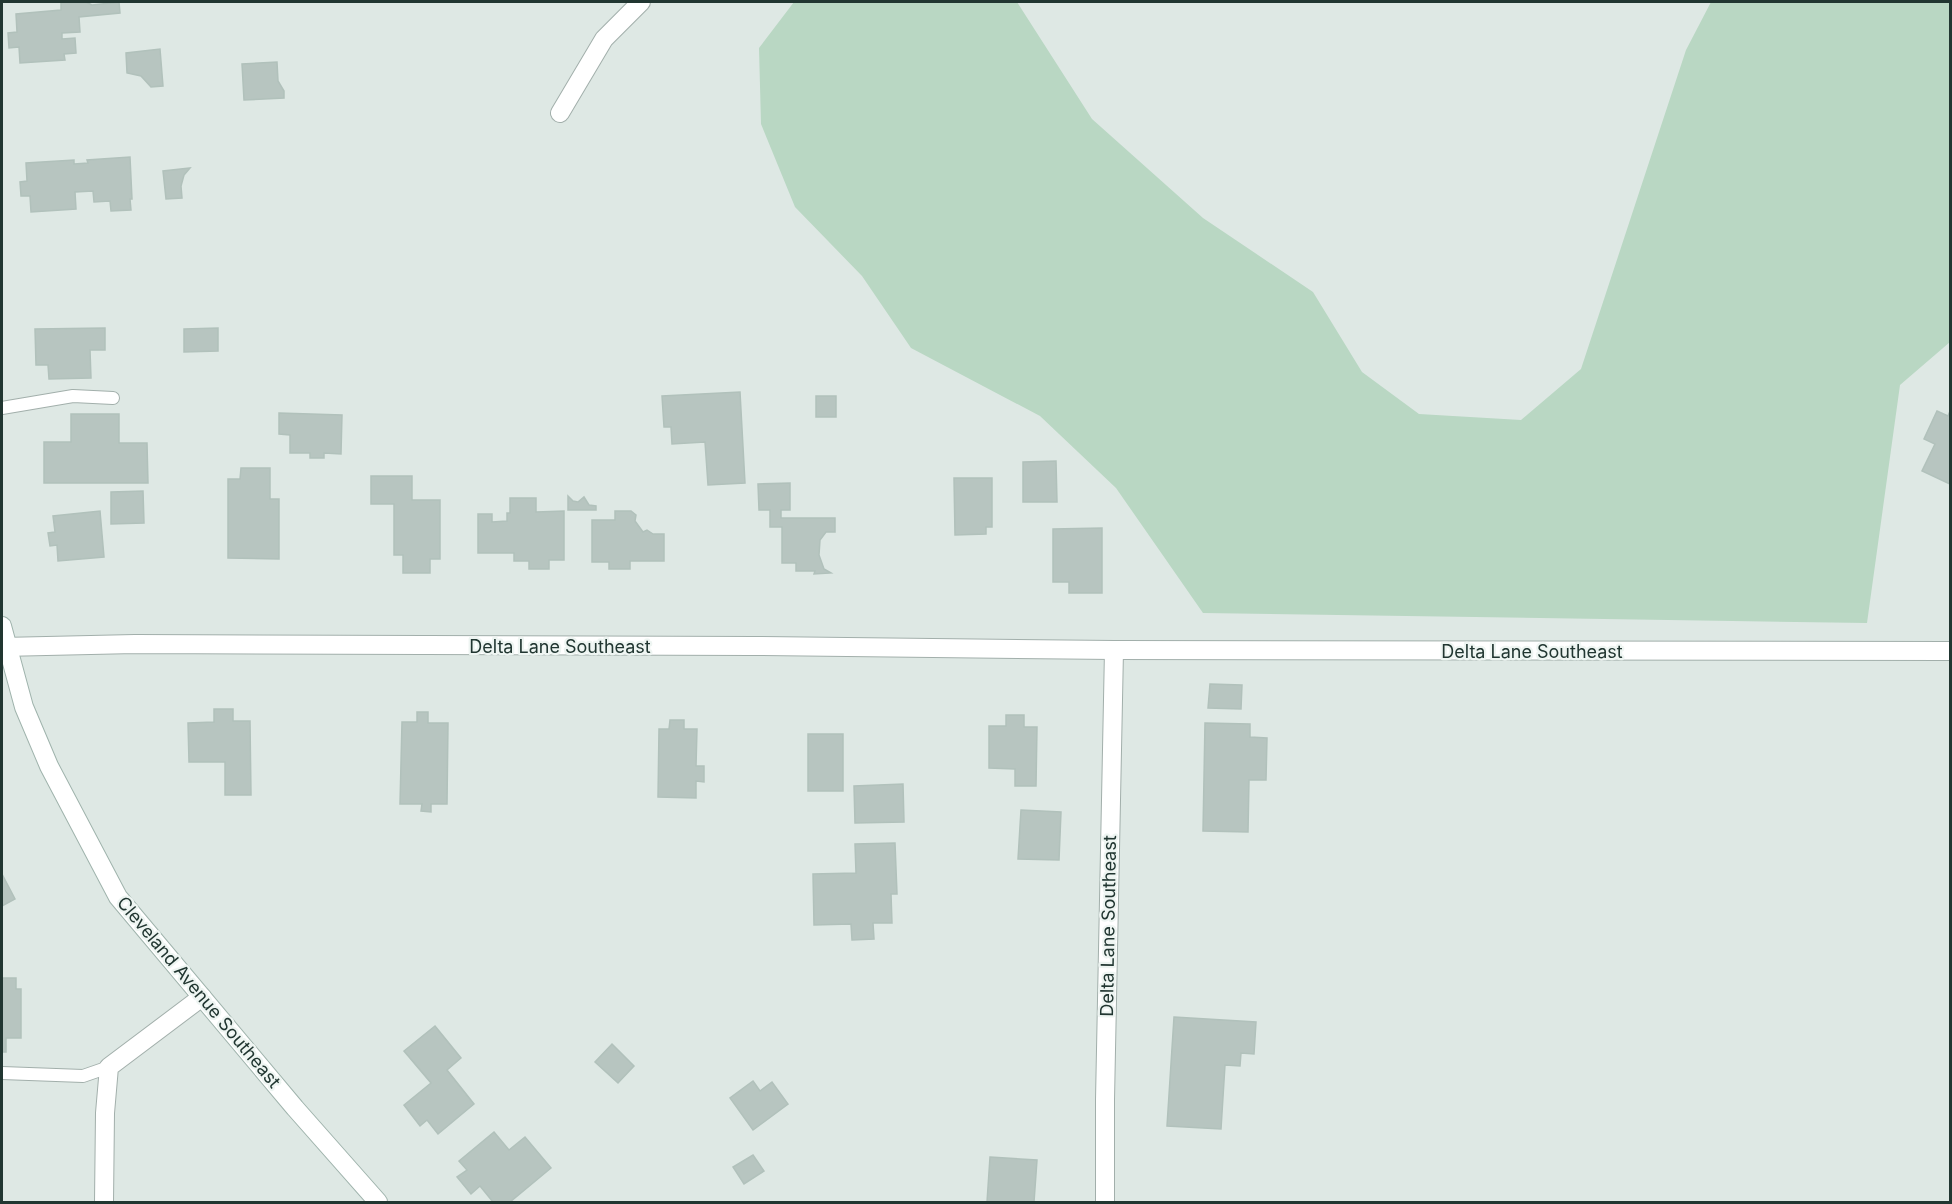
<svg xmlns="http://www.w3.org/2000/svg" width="1952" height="1204" viewBox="0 0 1952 1204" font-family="Inter,sans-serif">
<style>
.green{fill:#b9d7c3}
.building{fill:#b7c5c0;stroke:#b1c1bb;stroke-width:1.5}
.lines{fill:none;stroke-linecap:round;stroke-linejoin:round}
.lane-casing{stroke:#a2afab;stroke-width:14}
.street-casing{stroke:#a2afab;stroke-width:20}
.secondary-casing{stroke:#9fb3ac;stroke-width:20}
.lane{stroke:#fff;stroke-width:12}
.street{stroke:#fff;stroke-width:18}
.secondary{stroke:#fff;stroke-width:18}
.labels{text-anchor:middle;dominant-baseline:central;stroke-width:4.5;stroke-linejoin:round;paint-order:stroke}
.street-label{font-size:18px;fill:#213631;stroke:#eef5f2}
</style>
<rect width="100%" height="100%" fill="#dee8e4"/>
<path class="green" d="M794,2H1017L1092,119L1203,218L1313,292L1362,372L1419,414L1521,420L1581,369L1686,50L1711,2H1950V342L1900,385L1867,623L1203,613L1116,488L1040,416L911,348L862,276L795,207L761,124L759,48Z"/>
<g class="building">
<path d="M61,2H86L92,5L119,2L120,13L79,17L80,32L62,33V39L75,38L76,53L64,54L65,60L20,63L19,47L9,48L8,33L17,32L16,14L61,10Z"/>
<path d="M160,49L163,86L151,87L141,76L127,73L126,53Z"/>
<path d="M277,62L278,81L284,91V98L244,100L242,64Z"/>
<path d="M130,157L132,199H130L131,210L111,211L110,201L94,202L93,191L75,192L76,209L31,212L30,196H21L20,182L27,181L26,163L74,160V164L88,163L87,160Z"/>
<path d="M190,168L184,175L181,186L182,198L166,199L163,171Z"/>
<path d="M105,328V350H90L91,378L49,379L48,365H36L35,329Z"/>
<path d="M218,328V351L184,352V329Z"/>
<path d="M740,392L745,483L708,485L705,442L672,444L671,427H664L662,396Z"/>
<rect x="816" y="396" width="20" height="21"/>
<path d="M1937,411L1948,416L1950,411V484L1922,471L1935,444L1924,439Z"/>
<path d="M279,413L342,415L341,454L324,453V458H310V453H290V435L279,434Z"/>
<path d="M71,414H119V443H147L148,483H44V442H71Z"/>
<path d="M1056,461L1057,502H1023V462Z"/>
<path d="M241,468H270V499H279V559L228,558V479H240Z"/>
<path d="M371,476H412V500H440V559H430V573H403V555H394V504H371Z"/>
<path d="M954,478H992V527H986V534L955,535Z"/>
<path d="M790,483V510H781V518H835V532H826L820,540L819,555L824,569L831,573L814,574L815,571H796V563H782V527H770V510H759L758,484Z"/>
<path d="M143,491L144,523L111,524V492Z"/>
<path d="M568,496L573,501L578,502L584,497L589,505L596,506V510H568Z"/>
<path d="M510,498H536V512L564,511V560H549V569H529V561H514V553H478V514H492V522L507,521V513H510Z"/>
<path d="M100,511L104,557L58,561L57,545L50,546L48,533L55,532L53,516Z"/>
<path d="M615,511H631L636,515L635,521L643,532L647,530L653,534H664V561H630V569H609V562H592V520H615Z"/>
<path d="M1102,528V593H1069V582H1053V529Z"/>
<path d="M1210,684L1242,685L1241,709L1208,708Z"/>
<path d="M214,709H233V721H250L251,795H225V762H189L188,723L214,722Z"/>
<path d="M417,712H428V723H448L447,804H431V812L421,811L422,804H400L402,722H417Z"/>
<path d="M1006,715H1024V727H1037L1036,786H1015V769L989,768V726H1006Z"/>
<path d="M670,720H684V729H697L696,766H704V782L696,781V798L658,797L659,729H669Z"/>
<path d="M1205,723L1250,724V737L1267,738L1266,780H1249L1248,832L1203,831Z"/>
<rect x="808" y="734" width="35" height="57"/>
<path d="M903,784L904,822L855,823L854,786Z"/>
<path d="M1021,810L1061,812L1059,860L1018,859Z"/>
<path d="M895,843L897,894H891L892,923H873L874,939L852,940L851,924L814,925L813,874L856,873L855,844Z"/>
<path d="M2,874L15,899L2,906Z"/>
<path d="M2,978H16V989H21V1038H6V1052H2Z"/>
<path d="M1174,1017L1256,1022L1254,1054L1241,1053L1240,1066L1225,1065L1221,1129L1167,1126Z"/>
<path d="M435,1026L461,1058L447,1070L474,1104L438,1134L427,1120L420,1126L404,1105L431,1083L404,1051Z"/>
<path d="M612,1044L634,1066L618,1083L595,1062Z"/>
<path d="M753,1081L760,1091L772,1082L788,1104L753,1130L730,1098Z"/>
<path d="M494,1132L509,1150L525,1137L551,1168L510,1202H493L480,1186L471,1194L457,1177L467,1170L459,1161Z"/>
<path d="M753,1155L764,1171L744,1184L733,1167Z"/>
<path d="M990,1157L1037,1160L1034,1202H987Z"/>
</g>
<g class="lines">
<defs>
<g id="lane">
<path d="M2,408L73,396L113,398"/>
<path d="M2,1073L83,1076L109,1067"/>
</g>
<g id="street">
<path d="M560,113L604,39L641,2"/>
<path d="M2,647L135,644L754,646L1114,650L1950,651"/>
<path d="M104,1202L105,1113L109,1067L202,997"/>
<path d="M1105,1202V1100L1114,650"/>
</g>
<path id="secondary" d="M2,626L24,707L49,766L118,897L295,1108L378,1202"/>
</defs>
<use href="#lane" class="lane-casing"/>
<use href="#street" class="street-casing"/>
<use href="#secondary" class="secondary-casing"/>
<use href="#lane" class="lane"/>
<use href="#street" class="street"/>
<use href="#secondary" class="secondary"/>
</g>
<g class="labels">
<g class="street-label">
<text x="560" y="646">Delta Lane Southeast</text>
<text x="1532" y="651">Delta Lane Southeast</text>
<text transform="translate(1108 926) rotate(-89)">Delta Lane Southeast</text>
<text transform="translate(199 992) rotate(50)">Cleveland Avenue Southeast</text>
</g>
</g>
<rect width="1952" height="1204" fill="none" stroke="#213631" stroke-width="6"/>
</svg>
